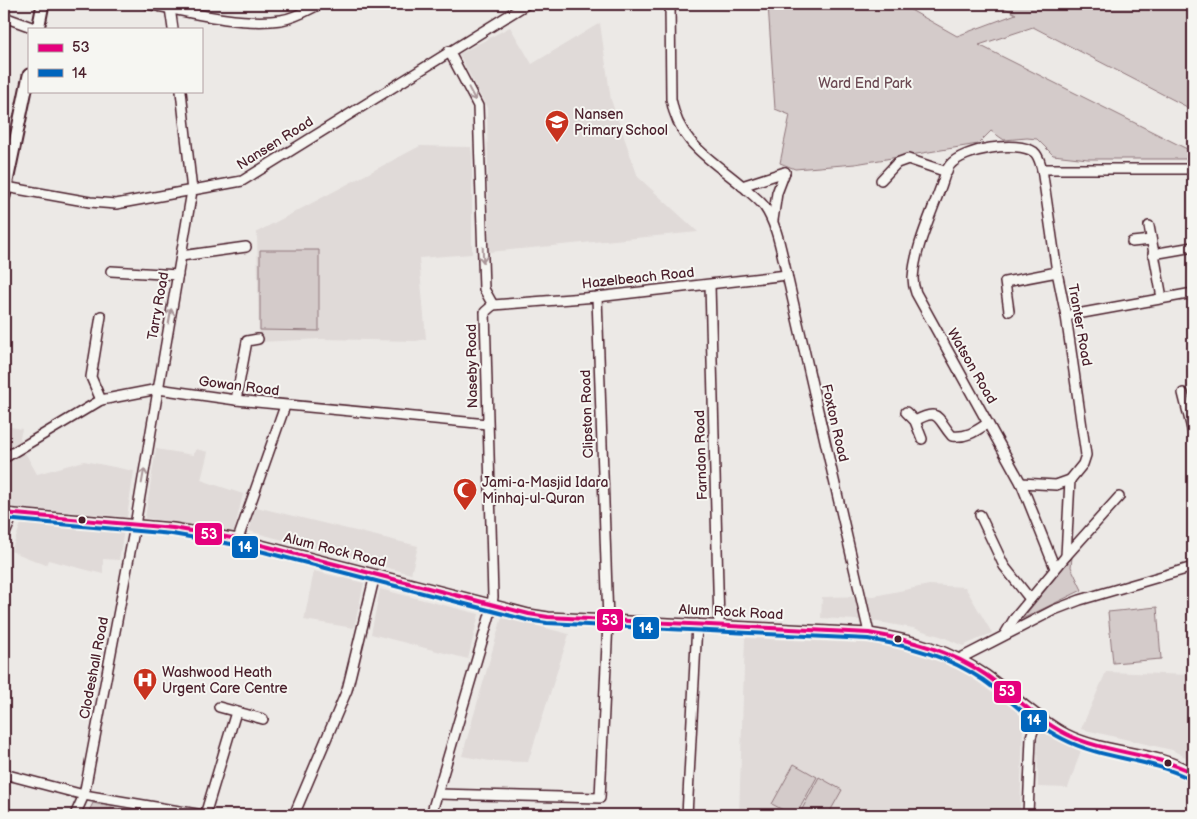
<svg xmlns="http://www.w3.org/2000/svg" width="1197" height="819" viewBox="0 0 1197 819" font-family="'Balsamiq Sans',sans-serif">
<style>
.built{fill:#e0dad8}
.green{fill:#d4cbca;stroke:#8f757a}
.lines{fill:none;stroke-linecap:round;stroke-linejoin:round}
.minor-casing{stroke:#4a1f2b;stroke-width:12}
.major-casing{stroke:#4a1f2b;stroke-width:15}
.minor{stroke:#f6f6f2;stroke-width:9}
.major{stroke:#f6f6f2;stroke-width:11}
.bus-1-casing{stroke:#f6f6f2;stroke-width:8}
.bus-2-casing{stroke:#f6f6f2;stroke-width:8}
.bus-1{stroke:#e5007d;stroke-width:4}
.bus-2{stroke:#0065bd;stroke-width:4}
.oneway{stroke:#a99598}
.bus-dot{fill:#4a1f2b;stroke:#f6f6f2;stroke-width:2}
.labels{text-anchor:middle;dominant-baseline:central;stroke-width:4;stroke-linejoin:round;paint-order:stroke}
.park-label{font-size:14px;fill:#6c4a53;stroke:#f6f6f2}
.poi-label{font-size:14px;fill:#4a1f2b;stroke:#f6f6f2;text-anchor:start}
.street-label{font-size:14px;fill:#4a1f2b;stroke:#f6f6f2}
.line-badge{stroke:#f6f6f2;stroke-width:2}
.badge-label{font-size:14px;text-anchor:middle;font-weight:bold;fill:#fff}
</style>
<rect width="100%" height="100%" fill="#ece9e6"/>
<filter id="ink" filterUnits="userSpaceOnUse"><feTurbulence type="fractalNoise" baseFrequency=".02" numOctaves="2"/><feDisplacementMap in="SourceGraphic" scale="10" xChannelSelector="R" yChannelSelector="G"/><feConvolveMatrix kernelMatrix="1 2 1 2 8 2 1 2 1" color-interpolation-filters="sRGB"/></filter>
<g filter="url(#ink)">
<g class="built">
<path d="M600,23L611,100L638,177L698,232L489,252L487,108L459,54L510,27L532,64Z"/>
<path d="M420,146L471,147L472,155V254L419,258L426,339L416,341L322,339L259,342L257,232Z"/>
<path d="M5,426L22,429L20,437L23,449L37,474L84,461L134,471L127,517L19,508L4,505V432Z"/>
<path d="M156,449L193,455L196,449L208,452L201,480L243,494L234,532L145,518Z"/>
<path d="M256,507L418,546L411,574L249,531Z"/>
<path d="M22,521L124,530L119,560L103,559V574L48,560L46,565L11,551Z"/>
<path d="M314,571L364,583L354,628L304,620Z"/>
<path d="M929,585L965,587L992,633L963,646L943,637L913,628L873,621L821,618L822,597L874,596Z"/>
<path d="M380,589L479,614L468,659L371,634Z"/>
<path d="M502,617L569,634L528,762L490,761L462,756Z"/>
<path d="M745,638L883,644L924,654L953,666L971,677L1019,713L1023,724L1020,815H739Z"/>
<path d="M1106,672L1191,675L1193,696V761L1172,750L1081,729Z"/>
<path d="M1042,731L1081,750L1068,788L1038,787L1037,739Z"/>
</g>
<g class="green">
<path d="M768,4H900L957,36L1016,14L997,4H1193V110L1033,27L979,45L1193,152V159H1088L1053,155L1037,139L1027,138L1004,140L991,131L978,144L855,164L795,169L780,163L790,115L775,109Z"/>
<path d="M260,250H319V331L260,330Z"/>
<path d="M1072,557L1071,567L1082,590L1022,619Z"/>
<path d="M1157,607L1161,659L1113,663L1108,612Z"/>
<path d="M794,764L817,777L796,815H792L772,804Z"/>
<path d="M819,777L842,790L828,815H799Z"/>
<path d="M93,803L149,815H87Z"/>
</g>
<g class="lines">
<defs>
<g id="minor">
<path d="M148,4C187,12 241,26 281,20C295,18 308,10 320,4"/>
<path d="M670,4L671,99C679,146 715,161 747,190C753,195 759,200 764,206C778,226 781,252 787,275L869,633"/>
<path d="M170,8L173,29"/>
<path d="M4,17L37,29"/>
<path d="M449,51L478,106L484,289L493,305"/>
<path d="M1042,169L1057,272L1066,316L1086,455L1083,464L1070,480L1066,556"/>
<path d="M881,180L897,163L908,159L947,172"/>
<path d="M742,186L785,172"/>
<path d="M6,187L90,202L116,204L242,181L527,4"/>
<path d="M773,220L777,193L785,172"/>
<path d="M1149,226L1162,298"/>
<path d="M1132,242L1151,240"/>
<path d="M1153,254L1193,247"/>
<path d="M181,256L246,247"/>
<path d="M111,271L178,275"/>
<path d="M710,285L719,624"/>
<path d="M493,305L597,297L787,275"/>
<path d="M1009,311L1005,282L1057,272"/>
<path d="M101,316L91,377L101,400"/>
<path d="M1066,316L1193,293"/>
<path d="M1183,393L1193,433"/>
<path d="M236,400L247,341L258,339"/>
<path d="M906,412L915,421L922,439"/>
<path d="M915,421C940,407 937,419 952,436C967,438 976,431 988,423"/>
<path d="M4,458L101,400L158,389L236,400L487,424"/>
<path d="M1021,483L1056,485L1070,480"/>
<path d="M4,513L173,528L238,539L529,614L548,617L869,633C914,640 948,649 986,675C1013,694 1036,718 1066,734C1106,754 1155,750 1193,773"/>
<path d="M980,515L1004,566L1030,599"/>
<path d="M4,536L13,515"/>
<path d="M238,539L285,406"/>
<path d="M1055,568L1021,483L916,293C914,288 913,282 913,278C915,248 930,217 940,189C943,182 945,171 950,165C963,149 1017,140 1034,152C1039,156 1040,163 1042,169H1193"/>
<path d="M1005,634L1014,619L1066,556L1119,497"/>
<path d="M959,659L1054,610L1080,600L1193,567"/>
<path d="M219,707L263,719"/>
<path d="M4,774L84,795L203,815"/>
<path d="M438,794L600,798L608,621L597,297"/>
<path d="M75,815L84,795L134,531L192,191L181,91"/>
<path d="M205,815L236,712"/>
<path d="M294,815L347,690L375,575"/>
<path d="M431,815L491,611L493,597L485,312L493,305"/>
<path d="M687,815L697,624"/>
<path d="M1028,815L1031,737L1038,716"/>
</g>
<g id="major">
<path d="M38,29L43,4"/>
<path d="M4,196L29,75"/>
</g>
</defs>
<use href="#minor" class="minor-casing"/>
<use href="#major" class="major-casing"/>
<use href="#minor" class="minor"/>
<use href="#major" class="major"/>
<defs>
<path id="bus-1" d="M4,513L173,528L238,539L529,614L548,617L869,633C911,640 951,651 986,675C1013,694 1036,719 1066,734C1106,754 1152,752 1193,773"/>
<path id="bus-2" d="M4,519L172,534L237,545L527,620L547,623L868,639C909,646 948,656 983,680C1010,699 1033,724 1063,739C1103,760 1150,758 1190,779"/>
</defs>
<use href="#bus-1" class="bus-1-casing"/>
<use href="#bus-2" class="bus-2-casing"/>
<use href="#bus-1" class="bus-1"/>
<use href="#bus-2" class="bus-2"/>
</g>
<defs><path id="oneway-shaft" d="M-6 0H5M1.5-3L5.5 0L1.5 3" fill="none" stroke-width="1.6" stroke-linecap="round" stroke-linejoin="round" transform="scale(1.25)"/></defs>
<g class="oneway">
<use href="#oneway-shaft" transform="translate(472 94) rotate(62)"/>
<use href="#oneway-shaft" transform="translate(483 255) rotate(88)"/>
<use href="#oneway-shaft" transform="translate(170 316) rotate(-80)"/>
<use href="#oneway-shaft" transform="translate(143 476) rotate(-80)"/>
</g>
</g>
<defs>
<symbol id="school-pin" viewBox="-11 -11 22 30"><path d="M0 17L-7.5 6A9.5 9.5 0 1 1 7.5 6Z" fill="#c8321e" stroke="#f6f6f2"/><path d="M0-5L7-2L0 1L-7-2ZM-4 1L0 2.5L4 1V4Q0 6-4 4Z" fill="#fff"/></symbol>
<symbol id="mosque-pin" viewBox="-11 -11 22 30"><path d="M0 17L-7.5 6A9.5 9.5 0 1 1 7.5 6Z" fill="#c8321e" stroke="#f6f6f2"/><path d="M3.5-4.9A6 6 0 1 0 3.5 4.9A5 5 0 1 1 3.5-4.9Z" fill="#fff"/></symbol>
<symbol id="hospital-pin" viewBox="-11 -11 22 30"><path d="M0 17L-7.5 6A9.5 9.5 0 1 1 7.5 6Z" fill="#c8321e" stroke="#f6f6f2"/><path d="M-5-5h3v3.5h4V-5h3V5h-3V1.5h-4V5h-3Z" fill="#fff"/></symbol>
</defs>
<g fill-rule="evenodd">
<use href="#school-pin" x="543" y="108" width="28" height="38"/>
<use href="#mosque-pin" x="451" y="476" width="28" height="38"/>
<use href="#hospital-pin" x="131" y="666" width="28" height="38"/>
</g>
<g class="bus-dot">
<circle cx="82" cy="520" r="4.5"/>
<circle cx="898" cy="639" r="4.5"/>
<circle cx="1168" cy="763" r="4.5"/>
</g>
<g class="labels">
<g class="park-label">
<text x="865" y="83">Ward End Park</text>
</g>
<g class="poi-label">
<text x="574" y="114">Nansen<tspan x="574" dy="16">Primary School</tspan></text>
<text x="482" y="482">Jami-a-Masjid Idara<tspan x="482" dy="16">Minhaj-ul-Quran</tspan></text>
<text x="162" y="672">Washwood Heath<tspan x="162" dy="16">Urgent Care Centre</tspan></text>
</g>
<g class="street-label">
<text transform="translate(275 143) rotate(-32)">Nansen Road</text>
<text transform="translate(638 278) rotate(-6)">Hazelbeach Road</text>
<text transform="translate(158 306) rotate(-80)">Tarry Road</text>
<text transform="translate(1080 325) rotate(80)">Tranter Road</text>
<text transform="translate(472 366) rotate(-91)">Naseby Road</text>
<text transform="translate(972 366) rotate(60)">Watson Road</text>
<text transform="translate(239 386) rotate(7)">Gowan Road</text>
<text transform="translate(587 414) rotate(-92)">Clipston Road</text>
<text transform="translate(835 423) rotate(77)">Foxton Road</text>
<text transform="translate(701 455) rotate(-92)">Farndon Road</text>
<text transform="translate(335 550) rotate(14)">Alum Rock Road</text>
<text transform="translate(731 612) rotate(3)">Alum Rock Road</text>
<text transform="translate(94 668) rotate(-79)">Clodeshall Road</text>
</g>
</g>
<g class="line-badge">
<rect x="194" y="522" width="29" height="24" rx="5" fill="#e5007d"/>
<rect x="231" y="535" width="28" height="24" rx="5" fill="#0065bd"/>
<rect x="596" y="608" width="28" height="24" rx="5" fill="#e5007d"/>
<rect x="632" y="616" width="28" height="24" rx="5" fill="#0065bd"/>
<rect x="993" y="680" width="29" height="24" rx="5" fill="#e5007d"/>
<rect x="1020" y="709" width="28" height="24" rx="5" fill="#0065bd"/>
</g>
<g class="badge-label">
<text x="209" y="539">53</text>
<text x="245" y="552">14</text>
<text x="610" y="625">53</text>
<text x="646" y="633">14</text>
<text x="1007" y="696">53</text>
<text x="1034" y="725">14</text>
</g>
<rect width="1197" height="819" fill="none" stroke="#f6f6f2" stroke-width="20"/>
<rect x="10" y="10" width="1177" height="799" fill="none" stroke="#4a1f2b" stroke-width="2" filter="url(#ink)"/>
<rect x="28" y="28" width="175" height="65" fill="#f6f6f2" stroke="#b1a0a2"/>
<rect x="38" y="44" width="25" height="8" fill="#e5007d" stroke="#b1a0a2"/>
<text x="72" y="52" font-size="15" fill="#4a1f2b">53</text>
<rect x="38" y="69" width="25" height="8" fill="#0065bd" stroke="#b1a0a2"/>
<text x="72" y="78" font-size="15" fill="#4a1f2b">14</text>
</svg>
